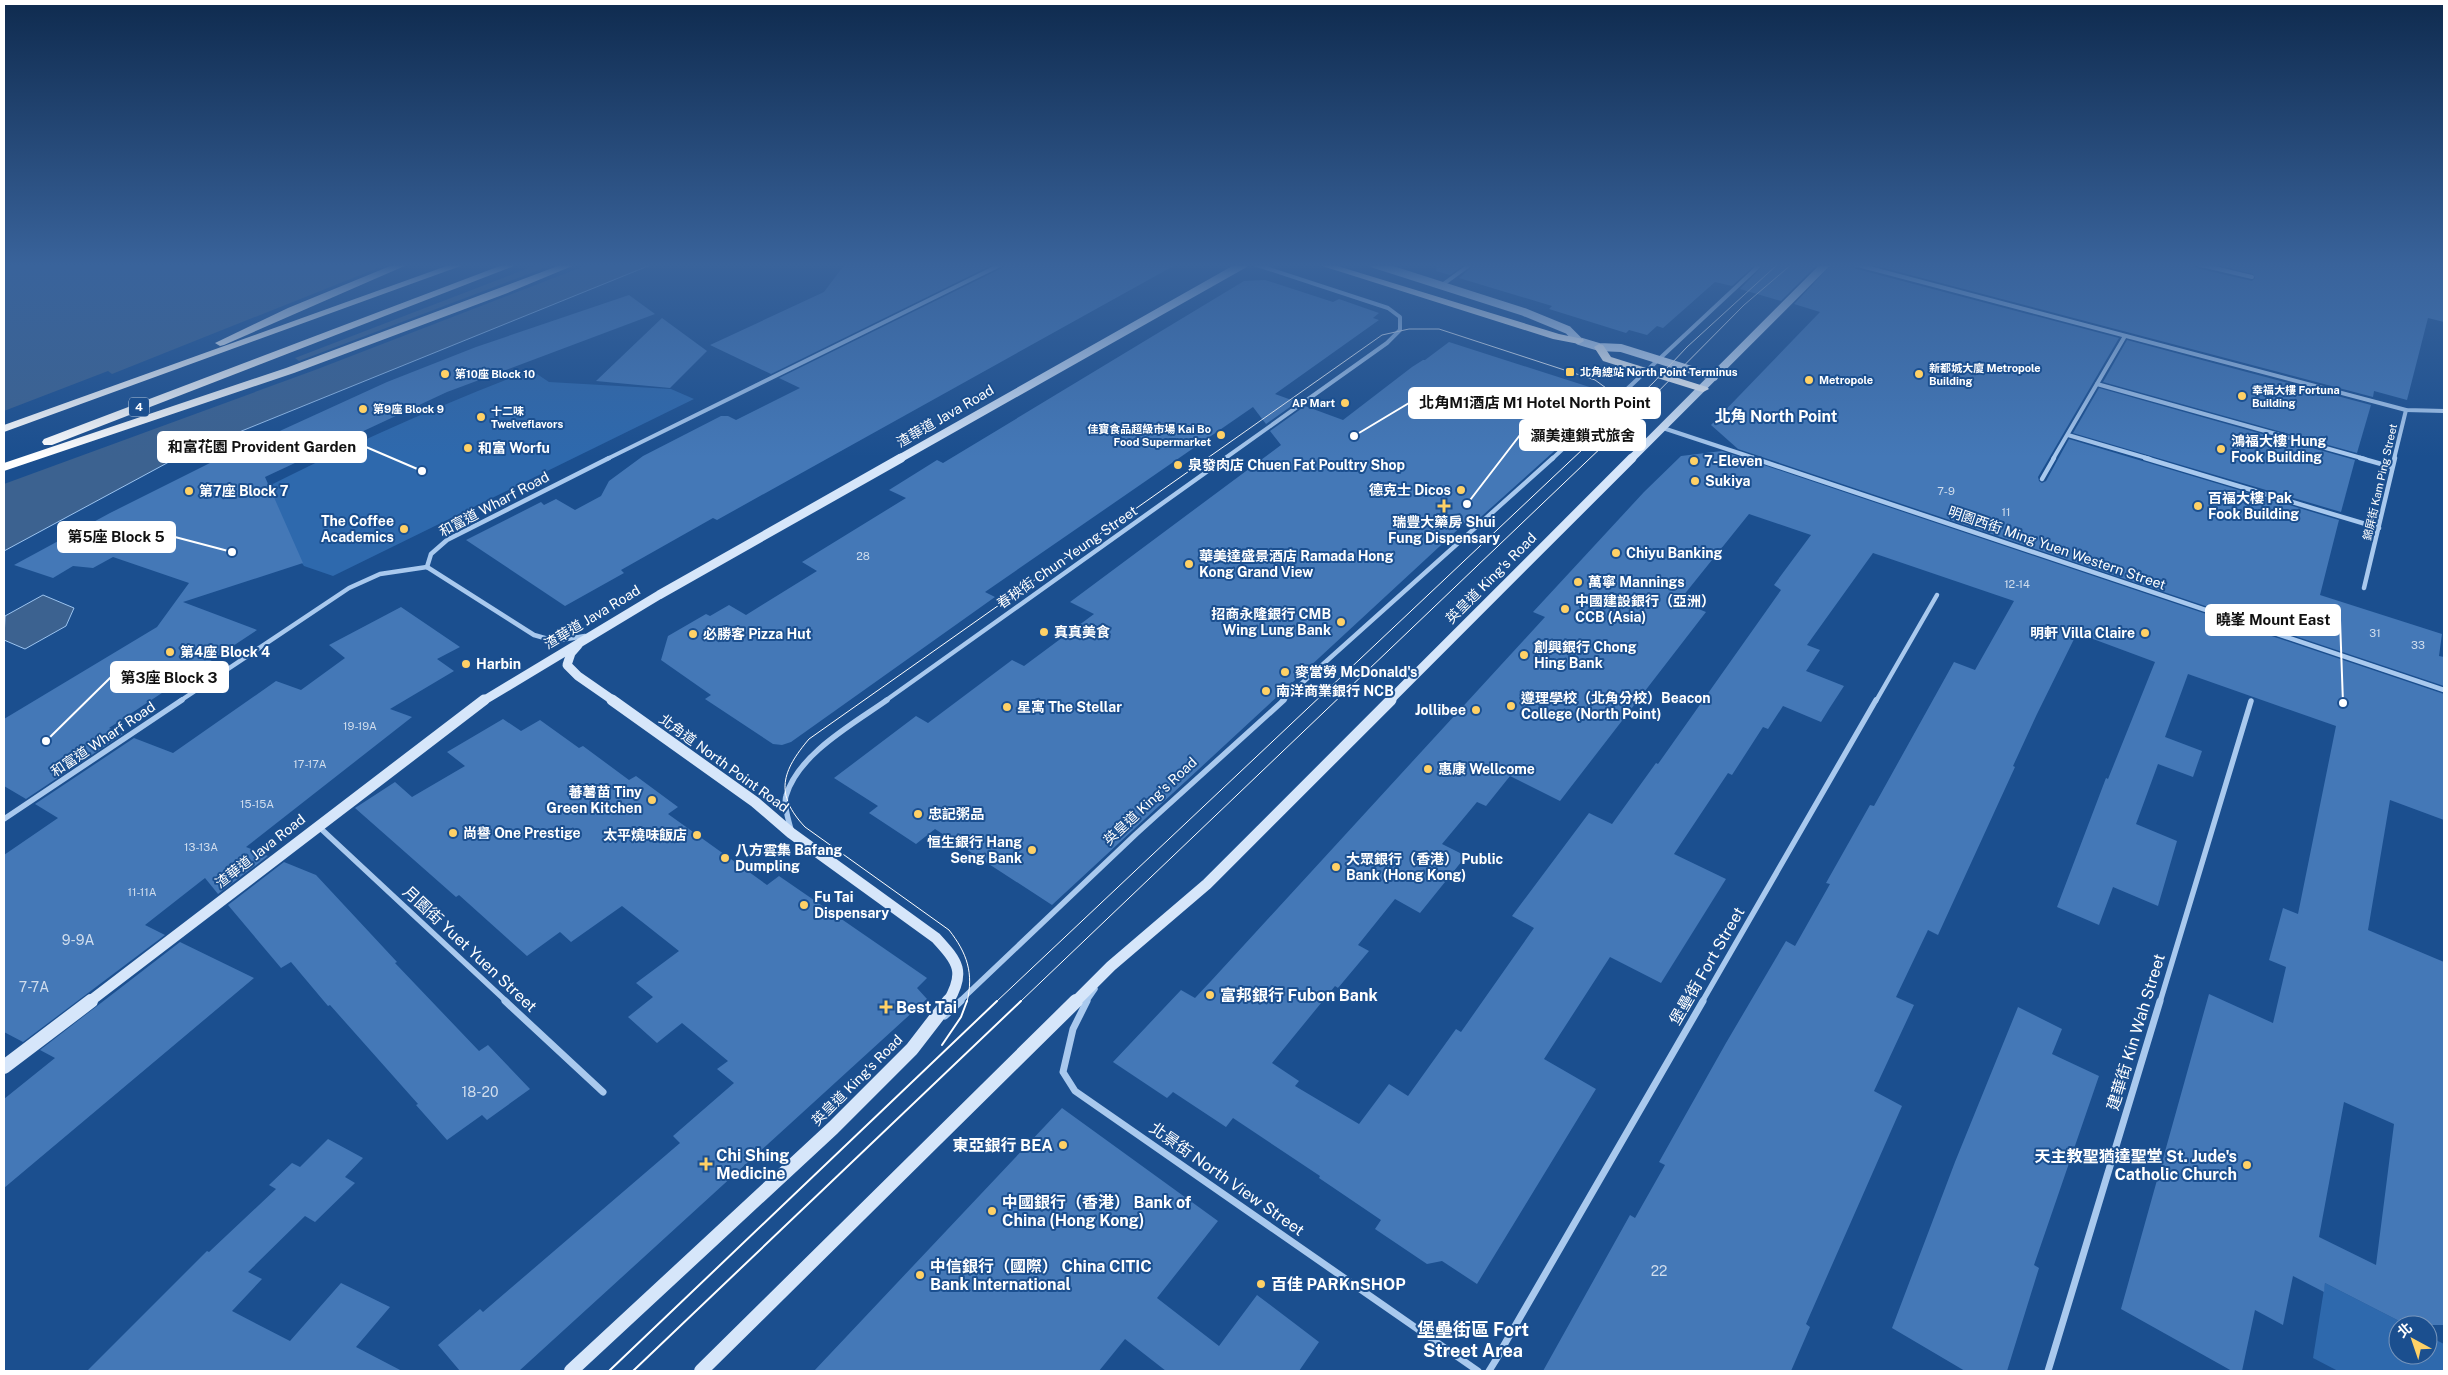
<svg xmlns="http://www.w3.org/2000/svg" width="2448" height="1375" viewBox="0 0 2448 1375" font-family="'Public Sans','Noto Sans TC',sans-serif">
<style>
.green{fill:#2e69ad}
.water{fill:#3c6290;stroke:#9cc4f0}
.pier{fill:#1b4f8f}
.building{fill:#4478b7;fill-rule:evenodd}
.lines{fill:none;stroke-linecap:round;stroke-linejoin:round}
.street-far3{stroke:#a9c9ee;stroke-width:4}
.street-far2{stroke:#a9c9ee;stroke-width:4.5}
.street-far1{stroke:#a9c9ee;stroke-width:5.5}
.street{stroke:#a9c9ee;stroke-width:7}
.secondary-far3{stroke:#d6e6fa;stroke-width:8}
.secondary-far2{stroke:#d6e6fa;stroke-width:9}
.secondary-far1{stroke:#d6e6fa;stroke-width:11}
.secondary{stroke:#d6e6fa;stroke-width:14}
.highway{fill:#fff;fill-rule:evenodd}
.tram-far1{stroke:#fff;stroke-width:1}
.tram{stroke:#fff;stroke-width:2}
.poi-dot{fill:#ffd166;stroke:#1b4f8f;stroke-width:2}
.labels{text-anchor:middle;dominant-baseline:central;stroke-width:4;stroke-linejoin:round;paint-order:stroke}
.far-poi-label{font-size:11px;font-weight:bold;fill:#fff;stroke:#1b4f8f;text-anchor:start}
.far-street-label{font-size:11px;fill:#fff;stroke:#1b4f8f}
.number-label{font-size:11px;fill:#d0dded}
.shield{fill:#1b4f8f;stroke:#bbcadd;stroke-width:1}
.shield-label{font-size:12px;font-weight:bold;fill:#fff}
.street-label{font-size:14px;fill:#fff;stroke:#1b4f8f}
.poi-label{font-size:14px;font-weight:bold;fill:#fff;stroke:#1b4f8f;text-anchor:start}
.near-number-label{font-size:14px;fill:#d0dded}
.far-district-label{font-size:16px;font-weight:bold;fill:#fff;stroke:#1b4f8f}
.near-street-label{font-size:16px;fill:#fff;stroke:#1b4f8f}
.near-poi-label{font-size:16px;font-weight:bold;fill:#fff;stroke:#1b4f8f;text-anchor:start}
.near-neighbourhood-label{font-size:18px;font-weight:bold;fill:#fff;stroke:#1b4f8f}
.leader{fill:none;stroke:#fff;stroke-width:2}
.callout-dot{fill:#fff;stroke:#1b4f8f;stroke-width:2}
.callout{fill:#fff;stroke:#fff;stroke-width:2}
.callout-label{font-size:15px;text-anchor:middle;font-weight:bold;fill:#111}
</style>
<rect width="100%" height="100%" fill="#1b4f8f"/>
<g class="green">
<path d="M531,370L549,382L671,389L694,399L333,576L304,566L251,495C342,448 435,407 531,370Z"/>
<path d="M2325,1283L2407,1325H2398V1355H2428V1336L2444,1344V1371H2338L2313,1358Z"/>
</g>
<g class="water">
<path d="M4,264H653L180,456L4,551Z"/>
<path d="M43,595L74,608L66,626L25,649L4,640L5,616Z"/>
</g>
<path class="pier" d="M388,264H539L295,358L299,361L555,264H590L315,370L4,484V411L108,371L112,374Z"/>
<g class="building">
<path d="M845,264H994L771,374L710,345L824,292Z"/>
<path d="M1006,264H1177L717,520L713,518L621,570L624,573L565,606L466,540L541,502L544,505L556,499L575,510L601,496L609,481L643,456L721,416H728L736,420L800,388L779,378L1004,267Z"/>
<path d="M1437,264H1465L1450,275L1436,271Z"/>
<path d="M1475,264H1756L1732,286L1715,282L1663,328L1657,326L1647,335L1629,330L1626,333L1549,309L1552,306L1459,278Z"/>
<path d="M1765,264H1818L1781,301L1740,289Z"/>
<path d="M1832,264H1850L1853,268L2119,338L2038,477L2039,481L2042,483L2046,481L2069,439L2339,520L2320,595L2442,634L2439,656L2444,657V686L1738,449L1711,425L1820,312L1794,304Z"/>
<path d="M1869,264H2193L2196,268L2252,281L2255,278L2253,274L2213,264H2444V322L2428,318L2407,400L2374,391L2373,397Z"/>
<path d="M1265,280L1333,302L1339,299L1379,313L1373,318L1379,320L1275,394L1297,402L1266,424L1253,407L985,592L995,597L791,742L782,745L773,744L705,699L711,695L661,660L668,636L706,614L710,616L729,605L746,615L817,571L802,562L906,498L889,490L937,460L943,463L1244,281Z"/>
<path d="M629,295L655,314L447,392L265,477L303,563L183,602L257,630L109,728L123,734L26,799L4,786V719L157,627L189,583L113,557L93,568L73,566L53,578L14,565L110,513L210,463L387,382L476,347Z"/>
<path d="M662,318L707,351L670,388L596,381Z"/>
<path d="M2127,340L2371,405L2357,453L2103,382Z"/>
<path d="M1449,342L1605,392L1553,442L1561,445L1551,454L1473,524L1466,522L1052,905L935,829L916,844L869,813L878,806L834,778L916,716L928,723L1012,660L1024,666L1094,614L1070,602L1281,445L1270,431L1305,406L1343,420L1412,367L1423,360H1425Z"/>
<path d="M2099,388L2355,460L2341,512L2073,433Z"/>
<path d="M1722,451L2444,694V820L2390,800L2368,930L2444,962V1325H2407L2325,1283L2324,1292L2293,1276L2283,1325L2255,1310L2242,1371H2232L2121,1309L2209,994L2273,1023L2286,967L2269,960L2283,908L2298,914L2336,726L2188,674L2165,737L2202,751L2193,777L2158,764L2136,824L2177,841L2158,906L2113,887L2099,925L2057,907L2106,778L2108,779L2155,662L2077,633L2037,714L2013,766L2015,767L1938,935L1928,930L1896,997L1914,1005L1874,1091L1902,1106L1806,1324L1810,1327L1791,1371H1543L1630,1215L1635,1218L1665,1165L1659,1162L1726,1043L1786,941L1795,946L1830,884L1826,883L1870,805L1874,806L1954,662L1975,670L2014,601L1873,553L1807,645L1820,650L1806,671L1844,686L1829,709L1821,722L1783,706L1768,729L1763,727L1732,775L1728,773L1674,854L1726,879L1661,983L1610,957L1544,1059L1596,1089L1477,1284L1442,1261L1427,1264L1375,1229L1381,1220L1319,1178L1320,1176L1233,1118L1226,1127L1173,1092L1167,1098L1113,1062L1181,990L1195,998L1211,981L1545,617L1533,612L1644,492L1681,456ZM1749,514L1811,535L1774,585L1781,590L1658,764L1656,763L1612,824L1589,813L1512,916L1534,928L1461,1032L1456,1029L1408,1096L1389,1084L1359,1124L1295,1086L1299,1081L1272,1063L1335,986L1338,988L1369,951L1358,945L1395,899L1420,913L1466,856L1442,844L1477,802L1486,806L1510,776L1560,801L1706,612L1679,601ZM2344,1102L2394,1124L2376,1265L2319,1237Z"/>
<path d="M401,607L460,647L437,659L454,671L390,709L412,717L246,847L268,856L218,894L205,878L145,925L165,935L23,1042L4,1032V855L58,818L35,804L134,738L173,753L276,681L301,690L345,658L329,645Z"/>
<path d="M503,719L521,731L540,720L579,748L583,746L629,780L636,776L678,807L668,814L767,885L779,876L927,978L917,988L927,999L519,1371H460L438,1345L480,1309L483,1312L680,1143L673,1136L734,1083L717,1069L728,1061L682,1023L657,1043L628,1017L653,997L636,983L679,951L622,906L571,942L560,932L527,956L459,895L456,897L355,808L395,782L412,797L465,766L447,752Z"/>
<path d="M284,862L316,875L397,962L395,963L479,1051L488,1045L530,1089L487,1120L482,1115L447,1140L416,1105L418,1104L330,1005L328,1006L291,962L281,968L228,905Z"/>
<path d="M180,942L254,978L4,1188V1099L55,1058L40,1050Z"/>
<path d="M2018,1007L2062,1029L2052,1054L2099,1076L2034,1265L2039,1268L2007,1371H1965L1892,1328L1955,1162Z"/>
<path d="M1062,1108L1218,1221L1157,1298L1219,1346L1257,1295L1319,1342L1299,1371H1166L1125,1339L1099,1371H814Z"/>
<path d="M328,1139L363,1158L345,1177L355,1183L315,1222L305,1216L248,1272L262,1279L232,1311L290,1341L341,1283L390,1307L356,1347L402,1371H87L207,1251L209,1252L276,1189L269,1185L292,1163L300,1167Z"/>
</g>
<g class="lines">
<g class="street-far3">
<path d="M1854,264L2406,410L2444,411"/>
<path d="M2197,264L2252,277"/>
<path d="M1442,285L1471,264"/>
<path d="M2097,384L2365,459"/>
<path d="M1663,428L1757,459"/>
<path d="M2068,435L2150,459"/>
<path d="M607,459L1002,264"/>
<path d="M1224,459L1387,343L1400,330V317L1388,308L1254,264"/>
<path d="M1552,459L1761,264"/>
<path d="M2053,459L2125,336"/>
<path d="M2394,459L2406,410"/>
</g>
<g class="street-far2">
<path d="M1753,458L2444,690"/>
<path d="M2145,458L2379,528"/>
<path d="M2360,458L2392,467"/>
<path d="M2042,479L2054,458"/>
<path d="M427,567L431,554L447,540L609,458"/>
<path d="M427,567L534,635L555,641L585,636"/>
<path d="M2364,588L2395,458"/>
<path d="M180,701L349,588L380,574L427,567"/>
<path d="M885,701L1226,458"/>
<path d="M1282,701L1553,458"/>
<path d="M1876,701L1937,595"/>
</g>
<g class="street-far1">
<path d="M4,819L182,700"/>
<path d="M318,826L507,1002"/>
<path d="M791,830C789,821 783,805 786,796C798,754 853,724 887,700"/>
<path d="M959,1002L1136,834L1284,700"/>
<path d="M1086,1002L1095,989"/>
<path d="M1702,1002L1876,700"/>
<path d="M2160,1002L2251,701"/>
</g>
<g class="street">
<path d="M505,1001L603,1092"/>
<path d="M1087,1001L1073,1029L1063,1072L1075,1091L1478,1371"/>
<path d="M945,1016L961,1001"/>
<path d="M1500,1352L1703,1001"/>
<path d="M1489,1371L1502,1350"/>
<path d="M2048,1371L2160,1001"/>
</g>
<g class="secondary-far3">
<path d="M1374,264L1524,312L1568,330L1579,341L1599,347L1621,348L1714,377"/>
<path d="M899,459L1244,264"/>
<path d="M1631,459L1826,264"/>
</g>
<g class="secondary-far2">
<path d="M578,645L571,653L567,665L578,676L614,701"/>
<path d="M483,701L659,595L901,458"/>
<path d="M1389,701L1632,458"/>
</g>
<g class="secondary-far1">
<path d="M612,700L755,802L791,833L936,938C958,962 966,972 948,1002"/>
<path d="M89,1002L484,700"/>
<path d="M1075,1002L1111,966L1207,884L1391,700"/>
</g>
<g class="secondary">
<path d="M4,1067L91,1001"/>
<path d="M571,1371L833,1128L912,1049L949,1001"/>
<path d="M701,1371L1076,1001"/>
</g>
<g class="highway">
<path d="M395,264H409L224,345L220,346L215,343L288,308Z"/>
<path d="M452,264H466L4,432V425Z"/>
<path d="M505,264H519L52,445H44L42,442L44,439Z"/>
<path d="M563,264H577L505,294L294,373L4,471V463L286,368Z"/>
<path d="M1316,264H1331L1559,334L1583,339L1584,341L1579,344L1553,339Z"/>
<path d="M1599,344L1603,345L1611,357L1707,387L1709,389L1703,392L1699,391L1603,361L1594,347Z"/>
</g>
<g class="tram-far1">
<path d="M967,1002C974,973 967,953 949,930L805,827C774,794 782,771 809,739L1382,335L1409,329H1439L1595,380L1620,398L1626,415"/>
<path d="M996,1002L1653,383L1687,347L1778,264"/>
<path d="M1020,1002L1628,422L1744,305L1792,264"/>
</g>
<g class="tram">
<path d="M942,1045L961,1017L967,1001"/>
<path d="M609,1371L997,1001"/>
<path d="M633,1371L1021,1001"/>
</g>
</g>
<linearGradient id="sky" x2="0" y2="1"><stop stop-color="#0f2b4f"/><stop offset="0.58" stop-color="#39639b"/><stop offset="1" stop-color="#39639b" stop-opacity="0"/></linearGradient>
<rect width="2448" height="457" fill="url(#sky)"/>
<g class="poi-dot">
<rect x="1565" y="367" width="10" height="10" rx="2.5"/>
<circle cx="445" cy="374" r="5"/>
<circle cx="1919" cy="374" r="5"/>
<circle cx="1809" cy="380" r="5"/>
<circle cx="2242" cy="396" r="5"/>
<circle cx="1345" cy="403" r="5"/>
<circle cx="363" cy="409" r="5"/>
<circle cx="481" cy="417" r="5"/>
<circle cx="1221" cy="435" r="5"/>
<circle cx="468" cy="448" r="5"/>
<circle cx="2221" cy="449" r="5"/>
<circle cx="1694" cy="461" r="5"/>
<circle cx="1178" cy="465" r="5"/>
<circle cx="1695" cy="481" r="5"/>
<circle cx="1461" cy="490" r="5"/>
<circle cx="189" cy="491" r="5"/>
<path d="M1441.5 498.5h5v5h5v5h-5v5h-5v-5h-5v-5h5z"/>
<circle cx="2198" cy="506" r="5"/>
<circle cx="404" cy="529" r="5"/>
<circle cx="1616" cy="553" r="5"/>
<circle cx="1189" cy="564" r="5"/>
<circle cx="1578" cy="582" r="5"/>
<circle cx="1565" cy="609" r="5"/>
<circle cx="1341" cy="622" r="5"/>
<circle cx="1044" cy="632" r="5"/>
<circle cx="2145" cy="633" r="5"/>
<circle cx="693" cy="634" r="5"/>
<circle cx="170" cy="652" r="5"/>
<circle cx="1524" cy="655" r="5"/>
<circle cx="466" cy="664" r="5"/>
<circle cx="1285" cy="672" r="5"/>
<circle cx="1266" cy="691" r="5"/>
<circle cx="1511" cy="706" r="5"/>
<circle cx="1007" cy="707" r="5"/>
<circle cx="1476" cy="710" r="5"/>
<circle cx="1428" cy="769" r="5"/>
<circle cx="652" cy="800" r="5"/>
<circle cx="918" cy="814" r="5"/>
<circle cx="453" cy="833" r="5"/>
<circle cx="697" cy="835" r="5"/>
<circle cx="1032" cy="850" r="5"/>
<circle cx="725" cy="858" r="5"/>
<circle cx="1336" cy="867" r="5"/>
<circle cx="804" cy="905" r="5"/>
<circle cx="1210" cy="995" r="5"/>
<path d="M883.5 999.5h5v5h5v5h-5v5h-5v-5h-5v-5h5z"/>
<circle cx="1063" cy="1145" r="5"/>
<path d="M703.5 1156.5h5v5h5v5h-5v5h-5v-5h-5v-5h5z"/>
<circle cx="2247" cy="1165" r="5"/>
<circle cx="992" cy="1211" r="5"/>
<circle cx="920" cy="1275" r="5"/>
<circle cx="1261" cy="1284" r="5"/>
</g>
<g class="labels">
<g class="far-poi-label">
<text x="1929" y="368">新都城大廈 Metropole<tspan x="1929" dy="13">Building</tspan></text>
<text x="1580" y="372">北角總站 North Point Terminus</text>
<text x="455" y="374">第10座 Block 10</text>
<text x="1819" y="380">Metropole</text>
<text x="2252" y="390">幸福大樓 Fortuna<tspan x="2252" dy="13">Building</tspan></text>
<text x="1335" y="403" text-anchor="end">AP Mart</text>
<text x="373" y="409">第9座 Block 9</text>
<text x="491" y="411">十二味<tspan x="491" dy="13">Twelveflavors</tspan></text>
<text x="1211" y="429" text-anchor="end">佳寶食品超級市場 Kai Bo<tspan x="1211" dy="13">Food Supermarket</tspan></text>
</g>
<g class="far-street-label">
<text transform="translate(2380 482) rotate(-77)">錦屏街 Kam Ping Street</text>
</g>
<g class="number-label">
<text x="1946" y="491">7-9</text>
<text x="2006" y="512">11</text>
<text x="863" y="556">28</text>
<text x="2017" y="584">12-14</text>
<text x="2375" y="633">31</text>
<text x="2418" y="645">33</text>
<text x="360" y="726">19-19A</text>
<text x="310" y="764">17-17A</text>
<text x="257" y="804">15-15A</text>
<text x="201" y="847">13-13A</text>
<text x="142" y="892">11-11A</text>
</g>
<rect class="shield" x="129" y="397.5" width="20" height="19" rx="4"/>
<g class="shield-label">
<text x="139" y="407">4</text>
</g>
<g class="street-label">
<text transform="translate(945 416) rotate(-30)">渣華道 Java Road</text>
<text transform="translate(494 504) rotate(-28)">和富道 Wharf Road</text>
<text transform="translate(2057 548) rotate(19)">明園西街 Ming Yuen Western Street</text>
<text transform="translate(1067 557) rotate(-35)">春秧街 Chun Yeung Street</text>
<text transform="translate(1491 578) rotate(-45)">英皇道 King's Road</text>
<text transform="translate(592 617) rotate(-31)">渣華道 Java Road</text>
<text transform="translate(103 739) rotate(-34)">和富道 Wharf Road</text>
<text transform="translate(724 763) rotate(36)">北角道 North Point Road</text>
<text transform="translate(1150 801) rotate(-43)">英皇道 King's Road</text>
<text transform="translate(260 851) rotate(-38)">渣華道 Java Road</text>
<text transform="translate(857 1080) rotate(-45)">英皇道 King's Road</text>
</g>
<g class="poi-label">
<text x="2231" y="441">鴻福大樓 Hung<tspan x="2231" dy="16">Fook Building</tspan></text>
<text x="478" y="448">和富 Worfu</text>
<text x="1704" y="461">7-Eleven</text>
<text x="1188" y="465">泉發肉店 Chuen Fat Poultry Shop</text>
<text x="1705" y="481">Sukiya</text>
<text x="1451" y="490" text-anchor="end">德克士 Dicos</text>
<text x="199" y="491">第7座 Block 7</text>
<text x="2208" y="498">百福大樓 Pak<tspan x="2208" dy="16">Fook Building</tspan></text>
<text x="394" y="521" text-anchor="end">The Coffee<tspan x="394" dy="16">Academics</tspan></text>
<text x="1444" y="522" text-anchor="middle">瑞豐大藥房 Shui<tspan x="1444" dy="16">Fung Dispensary</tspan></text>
<text x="1626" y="553">Chiyu Banking</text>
<text x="1199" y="556">華美達盛景酒店 Ramada Hong<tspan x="1199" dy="16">Kong Grand View</tspan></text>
<text x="1588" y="582">萬寧 Mannings</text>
<text x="1575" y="601">中國建設銀行（亞洲）<tspan x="1575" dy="16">CCB (Asia)</tspan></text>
<text x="1331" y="614" text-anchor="end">招商永隆銀行 CMB<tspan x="1331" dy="16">Wing Lung Bank</tspan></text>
<text x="1054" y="632">真真美食</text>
<text x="2135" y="633" text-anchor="end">明軒 Villa Claire</text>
<text x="703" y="634">必勝客 Pizza Hut</text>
<text x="1534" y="647">創興銀行 Chong<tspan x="1534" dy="16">Hing Bank</tspan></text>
<text x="180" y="652">第4座 Block 4</text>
<text x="476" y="664">Harbin</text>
<text x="1295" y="672">麥當勞 McDonald's</text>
<text x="1276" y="691">南洋商業銀行 NCB</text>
<text x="1521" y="698">遵理學校（北角分校）Beacon<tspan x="1521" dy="16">College (North Point)</tspan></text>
<text x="1017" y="707">星寓 The Stellar</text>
<text x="1466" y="710" text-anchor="end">Jollibee</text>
<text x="1438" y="769">惠康 Wellcome</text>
<text x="642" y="792" text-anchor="end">蕃薯苗 Tiny<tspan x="642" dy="16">Green Kitchen</tspan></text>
<text x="928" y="814">忠記粥品</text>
<text x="463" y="833">尚譽 One Prestige</text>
<text x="687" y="835" text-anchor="end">太平燒味飯店</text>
<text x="1022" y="842" text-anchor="end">恒生銀行 Hang<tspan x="1022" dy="16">Seng Bank</tspan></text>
<text x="735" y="850">八方雲集 Bafang<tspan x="735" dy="16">Dumpling</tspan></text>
<text x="1346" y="859">大眾銀行（香港） Public<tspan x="1346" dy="16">Bank (Hong Kong)</tspan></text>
<text x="814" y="897">Fu Tai<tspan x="814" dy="16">Dispensary</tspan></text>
</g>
<g class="near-number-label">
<text x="78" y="940">9-9A</text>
<text x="34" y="987">7-7A</text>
<text x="480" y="1092">18-20</text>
<text x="1659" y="1271">22</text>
</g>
<g class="far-district-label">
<text x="1776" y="416">北角 North Point</text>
</g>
<g class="near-street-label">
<text transform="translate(470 949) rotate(43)">月園街 Yuet Yuen Street</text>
<text transform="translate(1707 966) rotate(-60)">堡壘街 Fort Street</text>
<text transform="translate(2136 1032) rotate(-73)">建華街 Kin Wah Street</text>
<text transform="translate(1227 1179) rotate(35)">北景街 North View Street</text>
</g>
<g class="near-poi-label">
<text x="1220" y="995">富邦銀行 Fubon Bank</text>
<text x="896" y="1007">Best Tai</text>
<text x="1053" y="1145" text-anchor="end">東亞銀行 BEA</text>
<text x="716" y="1155">Chi Shing<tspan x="716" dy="18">Medicine</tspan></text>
<text x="2237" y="1156" text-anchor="end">天主教聖猶達聖堂 St. Jude's<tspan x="2237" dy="18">Catholic Church</tspan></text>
<text x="1002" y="1202">中國銀行（香港） Bank of<tspan x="1002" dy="18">China (Hong Kong)</tspan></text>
<text x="930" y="1266">中信銀行（國際） China CITIC<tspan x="930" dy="18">Bank International</tspan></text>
<text x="1271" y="1284">百佳 PARKnSHOP</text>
</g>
<g class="near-neighbourhood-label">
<text x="1473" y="1329">堡壘街區 Fort<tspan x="1473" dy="21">Street Area</tspan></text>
</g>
</g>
<path class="leader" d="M1354 436L1409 403M1467 504L1520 435M422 471L366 447M232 552L175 537M2343 703L2340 620M46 741L111 677"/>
<g class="callout-dot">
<circle cx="1354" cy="436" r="5"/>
<circle cx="1467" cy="504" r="5"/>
<circle cx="422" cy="471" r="5"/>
<circle cx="232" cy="552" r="5"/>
<circle cx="2343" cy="703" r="5"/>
<circle cx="46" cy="741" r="5"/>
</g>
<g class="callout">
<rect x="1409" y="388" width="251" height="30" rx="5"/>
<rect x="1520" y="420" width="125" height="30" rx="5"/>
<rect x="158" y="432" width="208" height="30" rx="5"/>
<rect x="58" y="522" width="117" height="30" rx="5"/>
<rect x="2206" y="605" width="134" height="30" rx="5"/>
<rect x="111" y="662" width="117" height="30" rx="5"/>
</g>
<g class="callout-label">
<text x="1535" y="408">北角M1酒店 M1 Hotel North Point</text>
<text x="1583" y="441">灝美連鎖式旅舍</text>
<text x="262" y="452">和富花園 Provident Garden</text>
<text x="116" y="542">第5座 Block 5</text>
<text x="2273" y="625">曉峯 Mount East</text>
<text x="169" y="683">第3座 Block 3</text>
</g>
<rect width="2448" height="1375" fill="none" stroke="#ffffff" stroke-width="10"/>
<g transform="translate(2413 1340) rotate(320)"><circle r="24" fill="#1b4f8f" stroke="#7695bc"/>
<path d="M0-4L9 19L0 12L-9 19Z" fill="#ffd166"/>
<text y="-8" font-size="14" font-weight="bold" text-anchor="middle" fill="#ffffff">北</text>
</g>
</svg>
